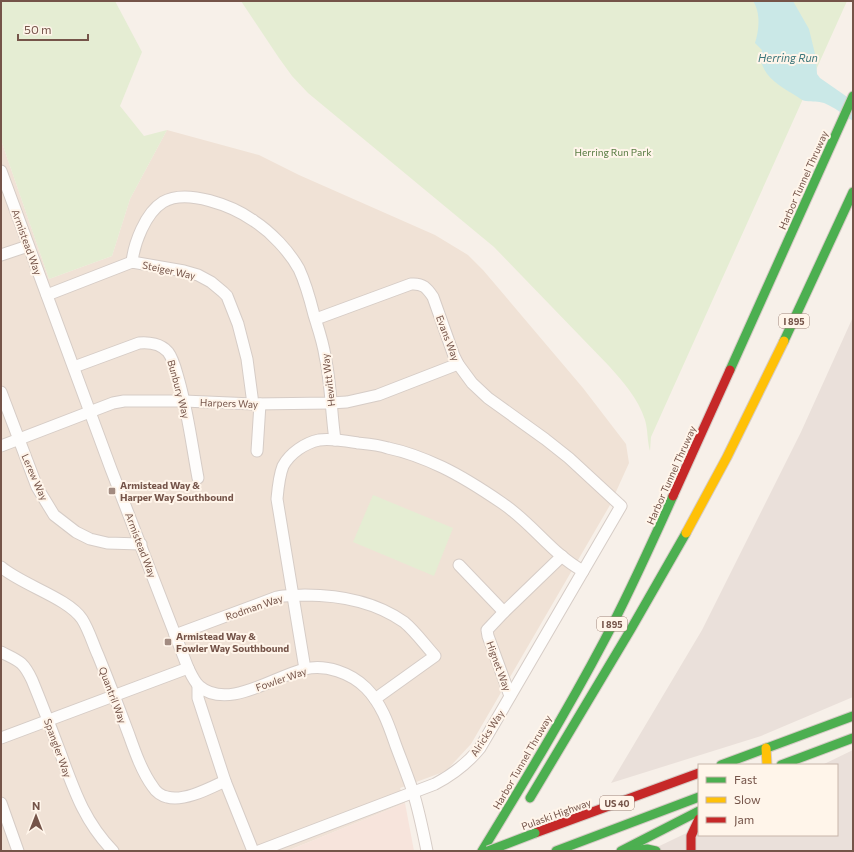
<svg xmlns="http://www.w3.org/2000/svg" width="854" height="852" viewBox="0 0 854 852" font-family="Commissioner,sans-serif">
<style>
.residential{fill:#f0e2d6}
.commercial{fill:#f7e4dc}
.industrial{fill:#eae0da}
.green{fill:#e5edd3}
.water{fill:#cae8e7}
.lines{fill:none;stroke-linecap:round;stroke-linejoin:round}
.street-casing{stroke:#d6ccc6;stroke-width:13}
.fast-casing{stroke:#d6cbc6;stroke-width:11}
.slow-casing{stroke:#d6cbc6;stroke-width:11}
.jam-casing{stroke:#d6cbc6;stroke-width:11}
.street{stroke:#fefdfc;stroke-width:11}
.fast{stroke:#4caf50;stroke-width:9}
.slow{stroke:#ffc107;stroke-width:9}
.jam{stroke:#c62828;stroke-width:9}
.fast-bridge-casing{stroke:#d8cdc8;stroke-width:11;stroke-linecap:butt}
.fast-bridge{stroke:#4caf50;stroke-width:9}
.poi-dot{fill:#a28b81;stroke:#fff5ea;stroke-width:1.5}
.labels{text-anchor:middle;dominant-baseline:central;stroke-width:4;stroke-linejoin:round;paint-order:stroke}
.shield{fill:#fff5ea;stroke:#9e8479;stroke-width:1}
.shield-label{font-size:9px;font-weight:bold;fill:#755449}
.park-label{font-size:10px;fill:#577b41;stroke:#fff5ea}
.street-label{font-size:10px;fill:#755449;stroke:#fff5ea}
.poi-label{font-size:10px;font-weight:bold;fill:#755449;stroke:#fff5ea;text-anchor:start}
.water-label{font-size:11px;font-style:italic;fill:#3c767b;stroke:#fff5ea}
</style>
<rect width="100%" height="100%" fill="#f7f0e9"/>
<path class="residential" d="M167,130L259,155L299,175L435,235L468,255L483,270L583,388L626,444L629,463L610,505L471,744L446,771L400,788L405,803L287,851H1V140L49,279L112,256L130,199Z"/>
<path class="commercial" d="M405,803L414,851H287Z"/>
<g class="industrial">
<path d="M853,317V697L761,736L611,783L702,630L801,432Z"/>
<path d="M853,750V851H649L699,827V835H837V765H822Z"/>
</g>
<g class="green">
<path d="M1,1H115L142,52L120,106L144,136L167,130L130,199L112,256L49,279L1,140Z"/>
<path d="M241,1H847L651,437L650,451C647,441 648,430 645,420C638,398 623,382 609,366L494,247L308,93L292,76L279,58Z"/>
<path d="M373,495L453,528L434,576L353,542Z"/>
</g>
<path class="water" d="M753,1H793L809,29L816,58L817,74L820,78L853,101V121C844,115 834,107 824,103C818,101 813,102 806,101C802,101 797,96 793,94C777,85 756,71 762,50L755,43C759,30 761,13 753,1Z"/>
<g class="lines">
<defs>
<g id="street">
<path d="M1,171L111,469L188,668C191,674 194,681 199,686C228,711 274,676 305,669C326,664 351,673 366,688C382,704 389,726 396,746C402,762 408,777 413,792C419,811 423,831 427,851"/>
<path d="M1,255L28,246"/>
<path d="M132,262C134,244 145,213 163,202C187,188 233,206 254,221C271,232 289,251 299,269C306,284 310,299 314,315C318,328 323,342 325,356C331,383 331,412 335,440"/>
<path d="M47,295L132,262L184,271L198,275L211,282L223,292L227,296L238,324L247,359L253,404"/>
<path d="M74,367L139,343C149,342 161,344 168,352C174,360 176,371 179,381C188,413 192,446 198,478"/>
<path d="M1,392L37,487L54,515L76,532L90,539L107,543L141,544"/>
<path d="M1,446L113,403L124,401H184L253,404L330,403L347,402L378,395L458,364"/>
<path d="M257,451L260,404"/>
<path d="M459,565L504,612"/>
<path d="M1,567C22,585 68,598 82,619C89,630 93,644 98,655C109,682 119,708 129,735C135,752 142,772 153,787C156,792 162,796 167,797C184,802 210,788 225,781"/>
<path d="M175,635L277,597C286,595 295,596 305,595C340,595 374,601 404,622C415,631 425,645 435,656L375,699"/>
<path d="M1,652C19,661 23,661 32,680C42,704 51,728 60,752C74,790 84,821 113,851"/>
<path d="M305,669L277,499C278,488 279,476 283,466C290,453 305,443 319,440C331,438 346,441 358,443C368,444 379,445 388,448C407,452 425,459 442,467C463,477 483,490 502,503C532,523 552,554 583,571"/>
<path d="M198,685V698L225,781L253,851"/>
<path d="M510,696L488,636L487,630L504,612L562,556"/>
<path d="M1,738L188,668"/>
<path d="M1,803L18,851"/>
<path d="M259,851L435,784C452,775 467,764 480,748L621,506L569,458L545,439L488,398L472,383L458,364L454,356L433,297C427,288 423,283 411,284L316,319"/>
</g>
<g id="fast">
<path d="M784,341L853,192"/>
<path d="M730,370L853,96"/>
<path d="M721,765L853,716"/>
<path d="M781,765L853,738"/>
<path d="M530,798L631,629L686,533"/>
<path d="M482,851C524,782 566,713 604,641C629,594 651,545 673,496"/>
<path d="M556,851L699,797"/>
<path d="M621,851L699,811"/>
<path d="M632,851L647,849L656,851"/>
</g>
<g id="slow">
<path d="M686,533L727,457L784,341"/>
<path d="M766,748L767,765"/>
</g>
<g id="jam">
<path d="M673,496L730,370"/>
<path d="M535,833L699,773"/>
<path d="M691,851V836L699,819"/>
</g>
</defs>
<use href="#street" class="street-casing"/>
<use href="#fast" class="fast-casing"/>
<use href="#slow" class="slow-casing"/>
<use href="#jam" class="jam-casing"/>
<use href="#street" class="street"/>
<use href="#fast" class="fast"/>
<use href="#slow" class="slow"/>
<use href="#jam" class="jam"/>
<defs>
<path id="fast-bridge" d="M488,851L535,833"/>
</defs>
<use href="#fast-bridge" class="fast-bridge-casing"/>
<use href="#fast-bridge" class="fast-bridge"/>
</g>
<g class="poi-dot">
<rect x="108" y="487" width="8" height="8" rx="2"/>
<rect x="164" y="638" width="8" height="8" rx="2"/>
</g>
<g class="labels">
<g class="shield">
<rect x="779" y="314" width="30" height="14" rx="3"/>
<rect x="597" y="617" width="30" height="14" rx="3"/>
<rect x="600" y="796" width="34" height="14" rx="3"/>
</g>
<g class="shield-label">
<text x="794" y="321">I 895</text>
<text x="612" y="624">I 895</text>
<text x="617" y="803">US 40</text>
</g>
<g class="park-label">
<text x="613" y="152">Herring Run Park</text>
</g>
<g class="street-label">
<text transform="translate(803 180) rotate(-66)">Harbor Tunnel Thruway</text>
<text transform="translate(27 242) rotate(70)">Armistead Way</text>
<text transform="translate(169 270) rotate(12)">Steiger Way</text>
<text transform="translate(448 338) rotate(69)">Evans Way</text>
<text transform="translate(328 380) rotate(-97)">Hewitt Way</text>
<text transform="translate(179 389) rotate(75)">Bunbury Way</text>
<text transform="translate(229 403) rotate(2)">Harpers Way</text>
<text transform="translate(671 475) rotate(-66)">Harbor Tunnel Thruway</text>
<text transform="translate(35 477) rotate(66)">Lerew Way</text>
<text transform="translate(141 545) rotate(69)">Armistead Way</text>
<text transform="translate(254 607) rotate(-19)">Rodman Way</text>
<text transform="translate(499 666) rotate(70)">Hignet Way</text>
<text transform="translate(281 679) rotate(-19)">Fowler Way</text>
<text transform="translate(113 695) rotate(69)">Quantril Way</text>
<text transform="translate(487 733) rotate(-57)">Alricks Way</text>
<text transform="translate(58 748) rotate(70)">Spangler Way</text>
<text transform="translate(522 762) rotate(-60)">Harbor Tunnel Thruway</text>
<text transform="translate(556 814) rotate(-20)">Pulaski Highway</text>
</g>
<g class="poi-label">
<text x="120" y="485">Armistead Way &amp;<tspan x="120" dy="12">Harper Way Southbound</tspan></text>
<text x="176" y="636">Armistead Way &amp;<tspan x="176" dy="12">Fowler Way Southbound</tspan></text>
</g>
<g class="water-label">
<text x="788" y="57">Herring Run</text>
</g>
</g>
<rect width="854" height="852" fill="none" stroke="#755449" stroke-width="4"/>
<rect x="698" y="764" width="140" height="72" fill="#fff5ea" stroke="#c8b5aa"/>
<rect x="706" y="777" width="20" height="6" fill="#4caf50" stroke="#c8b5aa"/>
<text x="734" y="784" font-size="12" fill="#755449">Fast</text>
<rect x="706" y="797" width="20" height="6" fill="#ffc107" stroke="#c8b5aa"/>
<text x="734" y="804" font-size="12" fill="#755449">Slow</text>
<rect x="706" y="817" width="20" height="6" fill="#c62828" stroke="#c8b5aa"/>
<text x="734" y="824" font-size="12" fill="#755449">Jam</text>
<g transform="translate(36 816)" stroke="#fff5ea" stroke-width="3" paint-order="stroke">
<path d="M0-3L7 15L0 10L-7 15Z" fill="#755449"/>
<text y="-6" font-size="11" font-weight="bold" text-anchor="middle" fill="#755449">N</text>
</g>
<path d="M18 34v6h70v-6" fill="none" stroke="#755449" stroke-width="2"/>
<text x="24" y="34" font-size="12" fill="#755449" stroke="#fff5ea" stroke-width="3" paint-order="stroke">50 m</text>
</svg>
